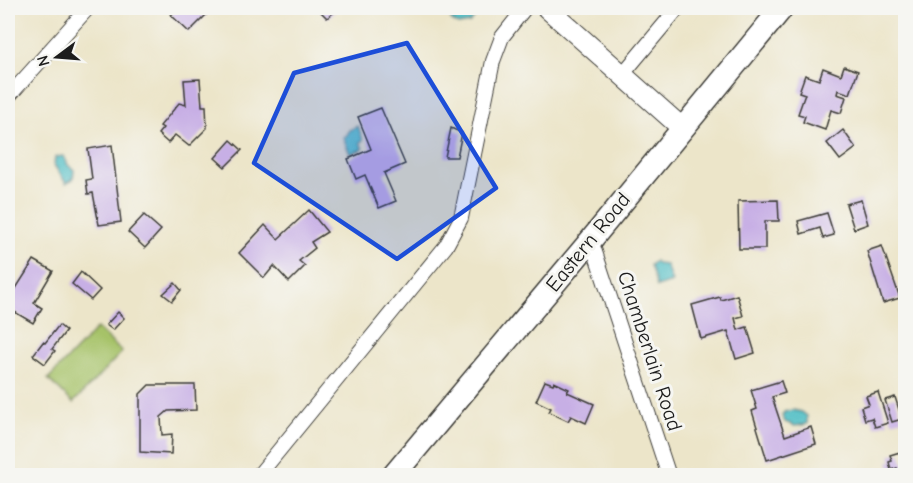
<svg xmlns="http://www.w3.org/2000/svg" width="913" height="483" viewBox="0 0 913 483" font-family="'Comic Neue',sans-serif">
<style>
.green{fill:#a6c268;stroke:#616f42;stroke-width:1.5}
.water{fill:#4ebdc4;stroke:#356c70;stroke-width:1.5}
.building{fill:#c7afe5}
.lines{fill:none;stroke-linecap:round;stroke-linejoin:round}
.street-casing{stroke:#3b3a36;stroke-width:16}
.secondary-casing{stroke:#3b3a36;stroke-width:22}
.primary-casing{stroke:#3b3a36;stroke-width:25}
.street{stroke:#fff;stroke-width:14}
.secondary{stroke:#fff;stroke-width:20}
.primary{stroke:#fff;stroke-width:22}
.marked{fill:#1d4ed8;fill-opacity:0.2;stroke:#1d4ed8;stroke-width:4.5;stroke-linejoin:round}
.labels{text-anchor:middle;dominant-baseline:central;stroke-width:6;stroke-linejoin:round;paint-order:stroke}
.street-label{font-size:21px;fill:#1c1c1c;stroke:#f6f6f2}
</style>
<rect width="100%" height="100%" fill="#f6f6f2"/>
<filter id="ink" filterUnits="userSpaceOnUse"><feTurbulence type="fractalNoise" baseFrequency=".0167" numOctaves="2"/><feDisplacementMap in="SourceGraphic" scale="12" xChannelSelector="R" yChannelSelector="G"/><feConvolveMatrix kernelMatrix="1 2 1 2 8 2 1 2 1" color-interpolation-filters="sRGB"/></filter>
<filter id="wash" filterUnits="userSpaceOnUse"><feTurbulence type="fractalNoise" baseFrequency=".008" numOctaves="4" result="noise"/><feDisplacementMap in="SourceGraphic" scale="24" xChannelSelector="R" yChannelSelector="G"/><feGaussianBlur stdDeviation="1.35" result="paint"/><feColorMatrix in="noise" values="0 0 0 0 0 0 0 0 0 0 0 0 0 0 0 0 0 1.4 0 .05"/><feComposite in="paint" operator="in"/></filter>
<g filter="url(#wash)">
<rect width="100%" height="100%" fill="#ece5c9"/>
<path class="green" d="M97,328L122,352L73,403L48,379Z"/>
<g class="water">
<path d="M450,8H474L475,17L470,23L458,25L451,20Z"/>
<path d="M358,126L363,140L360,142L363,149L350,154L343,137L347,135L349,130Z"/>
<path d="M64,156L68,165L74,170L73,179L66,183L54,165L55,157Z"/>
<path d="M655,261L657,264L666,265L672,282L657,287L650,265Z"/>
<path d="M793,410L802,412L807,416V424L795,426L785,422L782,416L784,412Z"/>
</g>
<g id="blocks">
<g class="building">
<path d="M179,8H213L189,32L171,15Z"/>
<path d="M317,8H339L327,18Z"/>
<path d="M844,66L858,71L850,94L838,90L837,94L846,97L841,113L831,110L825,130L803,122L805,116L798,114L805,94L799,92L805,75L819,80L823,68L841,75Z"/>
<path d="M200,79L202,106H206L207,128L189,146L175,135L168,143L158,134L163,128L160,126L179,103L186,105L184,80Z"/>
<path d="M381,108L405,164L384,173L396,201L379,208L365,175L356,179L348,159L371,149L358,117Z"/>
<path d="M451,128L462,133L457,157H445Z"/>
<path d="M843,130L856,148L840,160L827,143Z"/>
<path d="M231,140L242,150L225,167L215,158Z"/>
<path d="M112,145L121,222L99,225L93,193L88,194L86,180L92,179L88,149Z"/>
<path d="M778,200L779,221H765V249H739L738,201Z"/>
<path d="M861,200L868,224L854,229L846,204Z"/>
<path d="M309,210L327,232L311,242L315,248L299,261L305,266L289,282L274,266L264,278L239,253L265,225L278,239Z"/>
<path d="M827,213L834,235L823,238L820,228L801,234L798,221Z"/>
<path d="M144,215L161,230L145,248L128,232Z"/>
<path d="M882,246L900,298L883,303L867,251Z"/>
<path d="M34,260L53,271L34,303L42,308L33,323L8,308V288L9,286L15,290Z"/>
<path d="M81,272L100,290L91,300L72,284Z"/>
<path d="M175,283L181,290L172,301L163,294Z"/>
<path d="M737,295L743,316L735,318L738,330L747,327L755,353L736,359L728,331L701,339L692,305L720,297L721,300Z"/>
<path d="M118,312L124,318L113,330L106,325Z"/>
<path d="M59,325L66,331L52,349L55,351L45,364L33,355L43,342L45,343Z"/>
<path d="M545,381L553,384L554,382L569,389L567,392L594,404L586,423L571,416L568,421L549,412L551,408L536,401Z"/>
<path d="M781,381L785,393L772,397L785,436L811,427L816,444L767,460L752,411L757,409L751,390Z"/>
<path d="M149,385H195L196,410L168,411L161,417L162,435L172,434L171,454L140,452V394Z"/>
<path d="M878,392L888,423L875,427L872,418L865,420L861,407L869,404L866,396Z"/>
<path d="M895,397L902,419L892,422L885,400Z"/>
<path d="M900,452L906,471L898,473L897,468L891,470L889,462L892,461L890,455Z"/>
</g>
</g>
</g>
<g filter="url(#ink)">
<use href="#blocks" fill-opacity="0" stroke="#3b3a36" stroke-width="1.5"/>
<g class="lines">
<defs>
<g id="street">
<path d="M622,75L678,8"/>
<path d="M8,97L88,8"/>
<path d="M591,240L669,476"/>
<path d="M258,476L446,246L461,218L493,61L502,37L525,8"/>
</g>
<path id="secondary" d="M547,8L682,128"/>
<path id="primary" d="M393,476L591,240L782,8"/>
</defs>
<use href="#street" class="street-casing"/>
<use href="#secondary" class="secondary-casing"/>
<use href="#primary" class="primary-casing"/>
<use href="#street" class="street"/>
<use href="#secondary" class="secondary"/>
<use href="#primary" class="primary"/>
</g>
</g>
<path class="marked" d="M407,43L496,188L397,259L254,163L294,73Z"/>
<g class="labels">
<g class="street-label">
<text transform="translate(588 242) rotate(-51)">Eastern Road</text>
<text transform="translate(650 351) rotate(72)">Chamberlain Road</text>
</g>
</g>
<rect width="913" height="483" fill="none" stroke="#f6f6f2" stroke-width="30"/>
<g transform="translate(57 57) rotate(254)" stroke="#f6f6f2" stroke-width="4.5" paint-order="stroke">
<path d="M0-4.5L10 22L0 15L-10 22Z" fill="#1c1c1c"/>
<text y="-9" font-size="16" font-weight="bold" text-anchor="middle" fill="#1c1c1c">N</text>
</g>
</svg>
